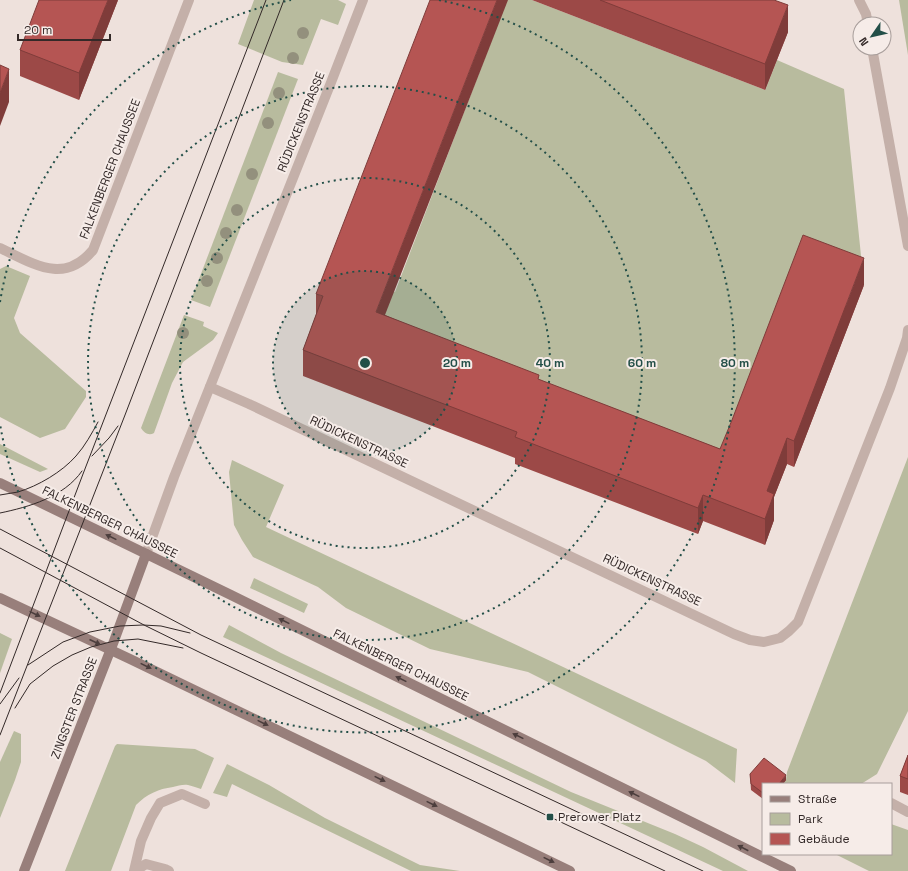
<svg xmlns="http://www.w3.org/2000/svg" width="908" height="871" viewBox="0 0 908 871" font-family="'Space Grotesk',sans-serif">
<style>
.green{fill:#b8bb9e}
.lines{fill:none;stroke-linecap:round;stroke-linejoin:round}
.lane{stroke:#c4b0a9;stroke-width:10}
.street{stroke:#c4b0a9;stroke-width:10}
.secondary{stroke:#987f7b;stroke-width:10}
.tram{stroke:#332928;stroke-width:1}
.tree{fill:#93907d}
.wall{fill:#9c4947}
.shaded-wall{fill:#7f3c3a}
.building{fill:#b55553;stroke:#7f3c3a}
.oneway{fill:#4c3e3d}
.ring{fill:none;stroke:#234f48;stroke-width:2;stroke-dasharray:2 4}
.poi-dot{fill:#234f48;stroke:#f6ece8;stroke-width:1.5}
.labels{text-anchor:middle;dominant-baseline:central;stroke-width:4;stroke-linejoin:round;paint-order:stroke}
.street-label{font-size:12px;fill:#332928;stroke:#f6ece8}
.poi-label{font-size:12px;fill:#332928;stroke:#f6ece8;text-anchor:start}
.centre{fill:#234f48;stroke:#f6ece8;stroke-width:2}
.ring-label{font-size:12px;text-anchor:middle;font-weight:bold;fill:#234f48;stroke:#f6ece8;stroke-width:4;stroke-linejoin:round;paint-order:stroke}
</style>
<rect width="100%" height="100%" fill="#eee1dc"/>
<g class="green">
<path d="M254,0H338L346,4L338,25L321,19L303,65L282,62L238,44Z"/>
<path d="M501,0H532L765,90L777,60L844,89L864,285L803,261L734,472L384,319L389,290L395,292L496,29Z"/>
<path d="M899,0H908V55Z"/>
<path d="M278,72L298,79L210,307L191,300Z"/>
<path d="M6,266L30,276L14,318L20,333L86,391V397L65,429L40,438L0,417V269Z"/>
<path d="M184,315L204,322L203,326L218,333L213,340L183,362L172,383L154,433C149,436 144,433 141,428Z"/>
<path d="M0,444L48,469L40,472L0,454Z"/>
<path d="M908,457V711L877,774L861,784H783L786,780L787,772Z"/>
<path d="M232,460L284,485L266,527L737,749L735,783L706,761L528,672L430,649L346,608L318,587L253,557L242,540L234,525L229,472Z"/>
<path d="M254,578L308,604L304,613L250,588Z"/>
<path d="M229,625L281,653L571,792L675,834L703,847L748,871H723L223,637Z"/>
<path d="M0,633L12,639L0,673Z"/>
<path d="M14,731L21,734V762L15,780L0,818V762Z"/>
<path d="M117,744L195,749L214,758L201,789C197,788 193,786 188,785C183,784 178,786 173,787C158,789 147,794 136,805L111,871H65L115,746Z"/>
<path d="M227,764L269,785L325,818L420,865L460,871H411L232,784L227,797L213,793Z"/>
<path d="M891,824L908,830V871H869L835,854H891Z"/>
</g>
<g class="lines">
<g class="lane">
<path d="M891,803L908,812"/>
<path d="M134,871L141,841L151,818L160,803L182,794L205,804"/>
</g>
<g class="street">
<path d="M859,0L866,14L868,24"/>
<path d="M872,48L908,246"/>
<path d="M0,248C34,264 64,285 93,250L189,0"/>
<path d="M210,387L249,404L734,634L750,640L764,642L780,638L789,631L798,622L890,388L907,338L908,330"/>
<path d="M146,554L174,477L330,85L363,0"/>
<path d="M135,871L146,864L165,869L169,871"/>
</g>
<g class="secondary">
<path d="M0,483L231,595L791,871"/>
<path d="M0,598L130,659L570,871"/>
<path d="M24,871L114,641L146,554"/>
</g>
<g class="tram">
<path d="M92,456L109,438L118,426"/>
<path d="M0,495C6,494 12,493 18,492C38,486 62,472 76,456C85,446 92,433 98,422"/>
<path d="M0,513C29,507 64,497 82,471"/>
<path d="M0,529L201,635L703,871"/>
<path d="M0,548L144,625L201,653L665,871"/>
<path d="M28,665L63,642L90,632L120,626L143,625L161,626L190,633"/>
<path d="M0,693L83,474L266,0"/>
<path d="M0,704L19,678"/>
<path d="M15,708L30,684L53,666L72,655L91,647L114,641L138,639L183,648"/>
<path d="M0,735L125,415L284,0"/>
</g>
</g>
<g class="tree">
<circle cx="303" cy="33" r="6"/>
<circle cx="293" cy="58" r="6"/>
<circle cx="279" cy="93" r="6"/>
<circle cx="268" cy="123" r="6"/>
<circle cx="252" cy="174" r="6"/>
<circle cx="237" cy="210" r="6"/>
<circle cx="226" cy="233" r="6"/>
<circle cx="217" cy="258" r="6"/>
<circle cx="207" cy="281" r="6"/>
<circle cx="183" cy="333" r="6"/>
</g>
<g class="wall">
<path d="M118,0L79,100L20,76V50Z"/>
<path d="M532,0H774L788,32L765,90Z"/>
<path d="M864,285L794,467L787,464L774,497V520L765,545L703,521L698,534L515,464V458L303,376V350L316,315V294L385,315L539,380L720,449Z"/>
<path d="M908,755V795L900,792V776Z"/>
<path d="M750,774L786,780L783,784H763V799L751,790Z"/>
</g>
<g class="shaded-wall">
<path d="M108,0H118L79,100V73Z"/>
<path d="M497,0H508L376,338V312Z"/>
<path d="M788,5V32L765,90V64Z"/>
<path d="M9,69V102L0,126V93Z"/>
<path d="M864,258V285L794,467V441Z"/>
<path d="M787,438V464L774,497V520L765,545V519L767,491Z"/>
<path d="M703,495V521L698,534V508Z"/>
<path d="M786,775V780L783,784H779Z"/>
</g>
<g class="building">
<path d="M39,0H108L79,73L20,50Z"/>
<path d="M430,0H497L376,312L539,375L538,379L720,449L732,420L803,235L864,258L794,441L787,438L767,491L774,494L765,519L703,495L698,508L515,437L517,432L303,350L323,296L316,294Z"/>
<path d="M600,0H774L788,5L765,64Z"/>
<path d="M0,65L9,69L0,93Z"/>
<path d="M908,755V779L900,776Z"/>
<path d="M764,758L786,775L779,784H763V793L751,784L750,774Z"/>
</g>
<defs><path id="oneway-solid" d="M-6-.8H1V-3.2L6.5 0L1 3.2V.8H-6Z"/></defs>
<g class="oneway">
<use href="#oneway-solid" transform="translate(111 537) rotate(-154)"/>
<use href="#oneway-solid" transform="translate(35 614) rotate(26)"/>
<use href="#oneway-solid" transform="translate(284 621) rotate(-154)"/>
<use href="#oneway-solid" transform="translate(95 642) rotate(24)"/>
<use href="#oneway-solid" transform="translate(146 666) rotate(26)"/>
<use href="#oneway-solid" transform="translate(401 679) rotate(-154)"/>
<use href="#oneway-solid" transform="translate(263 723) rotate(26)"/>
<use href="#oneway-solid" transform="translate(518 736) rotate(-154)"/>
<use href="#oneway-solid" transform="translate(380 779) rotate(26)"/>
<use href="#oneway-solid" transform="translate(634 794) rotate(-154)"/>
<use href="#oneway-solid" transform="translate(432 804) rotate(26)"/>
<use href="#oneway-solid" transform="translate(743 848) rotate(-153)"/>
<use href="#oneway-solid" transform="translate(549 860) rotate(26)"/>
</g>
<circle cx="365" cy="363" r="92" fill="#234f48" fill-opacity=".12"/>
<g class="ring">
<circle cx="365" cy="363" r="92"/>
<circle cx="365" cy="363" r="185"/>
<circle cx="365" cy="363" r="277"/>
<path d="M0 302A370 370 0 0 1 291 0M439 0A370 370 0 1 1 0 424"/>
</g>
<rect class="poi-dot" x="546" y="813" width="8" height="8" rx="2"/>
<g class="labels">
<g class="street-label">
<text transform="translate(301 122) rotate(-68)">RÜDICKENSTRASSE</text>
<text transform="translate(110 169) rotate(-69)">FALKENBERGER CHAUSSEE</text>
<text transform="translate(359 442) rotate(25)">RÜDICKENSTRASSE</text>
<text transform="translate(110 522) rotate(26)">FALKENBERGER CHAUSSEE</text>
<text transform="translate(652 580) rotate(25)">RÜDICKENSTRASSE</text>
<text transform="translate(401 665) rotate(26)">FALKENBERGER CHAUSSEE</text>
<text transform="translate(74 708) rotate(-69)">ZINGSTER STRASSE</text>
</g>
<g class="poi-label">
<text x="558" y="817">Prerower Platz</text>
</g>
</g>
<circle cx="365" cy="363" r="6" class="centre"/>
<g class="ring-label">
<text x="457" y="367">20 m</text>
<text x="550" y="367">40 m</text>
<text x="642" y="367">60 m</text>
<text x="735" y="367">80 m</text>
</g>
<rect x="762" y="783" width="130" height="72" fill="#f6ece8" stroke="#a89e9b"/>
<rect x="770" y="796" width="20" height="6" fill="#987f7b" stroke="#a89e9b"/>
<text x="798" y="803" font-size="12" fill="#332928">Straße</text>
<rect x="770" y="813" width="20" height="12" fill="#b8bb9e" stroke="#a89e9b"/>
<text x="798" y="823" font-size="12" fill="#332928">Park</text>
<rect x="770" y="833" width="20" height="12" fill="#b55553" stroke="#a89e9b"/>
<text x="798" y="843" font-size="12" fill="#332928">Gebäude</text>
<g transform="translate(872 36) rotate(236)"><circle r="19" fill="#f6ece8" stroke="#a89e9b"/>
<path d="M0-3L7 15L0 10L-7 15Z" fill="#234f48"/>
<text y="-6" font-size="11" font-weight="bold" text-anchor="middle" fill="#332928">N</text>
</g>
<path d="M18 34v6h92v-6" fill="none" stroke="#332928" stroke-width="2"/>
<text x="24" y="34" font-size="12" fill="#332928" stroke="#f6ece8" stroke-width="3" paint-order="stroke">20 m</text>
</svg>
